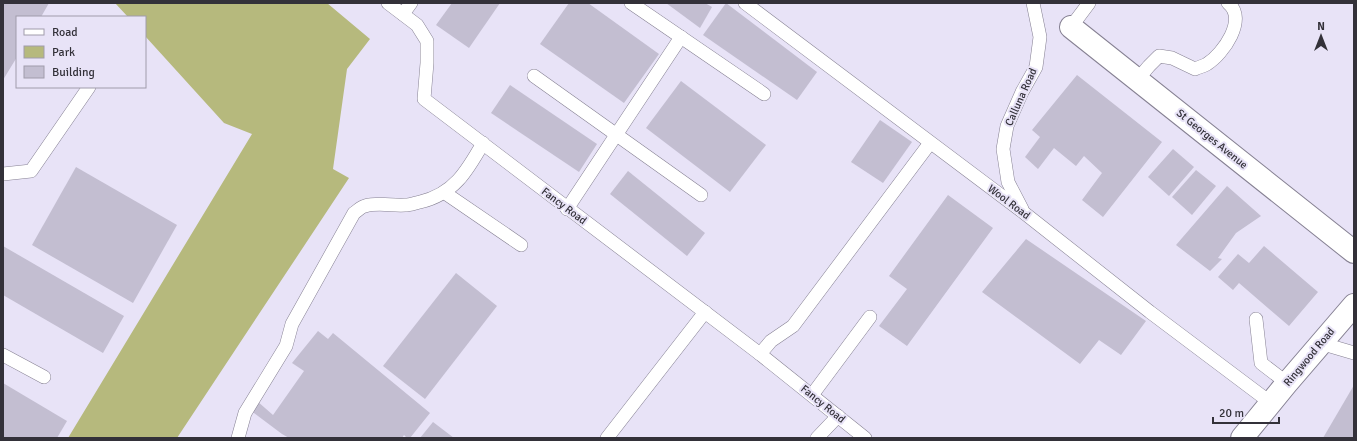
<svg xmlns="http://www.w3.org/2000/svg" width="1357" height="441" viewBox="0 0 1357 441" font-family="Signika,sans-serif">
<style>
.green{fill:#b6b97d}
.building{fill:#c3bed1}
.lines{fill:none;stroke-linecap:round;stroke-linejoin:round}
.lane-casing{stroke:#868193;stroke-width:14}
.street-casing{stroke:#868193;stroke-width:24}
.secondary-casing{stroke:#868193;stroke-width:24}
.lane{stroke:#fff;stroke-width:13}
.street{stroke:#fff;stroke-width:22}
.secondary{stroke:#fff;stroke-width:22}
.labels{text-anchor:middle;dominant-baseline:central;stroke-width:4;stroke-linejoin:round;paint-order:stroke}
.street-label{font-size:11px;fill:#333139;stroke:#e8e3f7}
</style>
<rect width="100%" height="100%" fill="#e8e3f7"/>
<path class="green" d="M115,3H327L370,39L347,69L333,169L349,178L177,438H68L252,134L224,123L145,36V17H128Z"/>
<g class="building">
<path d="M3,3H49L41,17H17V57L3,80Z"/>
<path d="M452,3H500L469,48L436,25Z"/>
<path d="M569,3H588L659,54L624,103L540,44Z"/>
<path d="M666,3H705L712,7L700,28Z"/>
<path d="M726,3L817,72L797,100L703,35Z"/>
<path d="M1077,75L1162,142L1103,217L1082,200L1102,173L1084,156L1076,166L1054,148L1038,169L1025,157L1040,137L1032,130Z"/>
<path d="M681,81L766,145L730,192L646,128Z"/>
<path d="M510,85L597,144L579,172L491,113Z"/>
<path d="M880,120L912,142L883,183L851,162Z"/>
<path d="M1173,149L1194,167L1169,196L1148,177Z"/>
<path d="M76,167L177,225L133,303L32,245Z"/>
<path d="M1196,170L1216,186L1192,215L1172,197Z"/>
<path d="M628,171L705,233L687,256L610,194Z"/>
<path d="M1227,186L1261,216L1236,233L1218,258L1222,259L1210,271L1176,245Z"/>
<path d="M948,195L993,228L907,346L879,326L907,289L889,276Z"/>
<path d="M1026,239L1146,321L1121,355L1099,340L1080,364L982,292Z"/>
<path d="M3,246L124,316L103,353L3,295Z"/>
<path d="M1264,246L1318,292L1289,326L1239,283L1233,290L1218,277L1238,254L1249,263Z"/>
<path d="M456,273L497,306L425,399L383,366Z"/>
<path d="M318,331L328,339L333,333L430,413L410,438H407L404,435L402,438H289L282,434L250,410L257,401L273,415L304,371L292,363Z"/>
<path d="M3,383L67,421L57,438H3Z"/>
<path d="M1354,385V438H1323Z"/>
<path d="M433,422L454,438H420Z"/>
</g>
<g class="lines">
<defs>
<g id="lane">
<path d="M388,3L417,25L427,41V63L424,99L760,354L865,438"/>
<path d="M631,3L764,94"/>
<path d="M745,3L1023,212L1150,312L1271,403"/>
<path d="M403,14L411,3"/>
<path d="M1071,27L1089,3"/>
<path d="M534,76L701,195"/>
<path d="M1138,79L1149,66L1159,56L1172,58L1195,69C1199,67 1204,66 1207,64C1223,54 1248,19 1228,3"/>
<path d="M3,174L31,171L89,87"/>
<path d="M445,193L521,245"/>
<path d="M567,209L681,37"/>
<path d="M1022,209L1008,182L1003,149L1007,126L1022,92L1036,67L1040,37L1033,3"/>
<path d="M1256,319L1261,363L1287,383"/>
<path d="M1320,343L1354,353"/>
<path d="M760,354L771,341L793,326L930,143"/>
<path d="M3,355L44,377"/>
<path d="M812,395L870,317"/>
<path d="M238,438L245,413L286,346L292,324L354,213C357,211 361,207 365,206C378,202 392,206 405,205C410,205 415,203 420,202C454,194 467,171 483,143"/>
<path d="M607,438L705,312"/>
<path d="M817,438L838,416"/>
</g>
<path id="street" d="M1071,27L1354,252"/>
<path id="secondary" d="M1242,438L1287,383L1354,305"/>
</defs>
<use href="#lane" class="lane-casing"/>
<use href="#street" class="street-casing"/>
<use href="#secondary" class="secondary-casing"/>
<use href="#lane" class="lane"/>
<use href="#street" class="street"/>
<use href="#secondary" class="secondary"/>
</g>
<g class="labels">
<g class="street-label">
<text transform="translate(1021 97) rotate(-66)">Calluna Road</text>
<text transform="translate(1212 139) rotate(39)">St Georges Avenue</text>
<text transform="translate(1009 202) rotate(37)">Wool Road</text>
<text transform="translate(564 206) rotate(37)">Fancy Road</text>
<text transform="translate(1309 357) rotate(-50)">Ringwood Road</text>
<text transform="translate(823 404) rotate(39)">Fancy Road</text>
</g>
</g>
<rect width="1357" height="441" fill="none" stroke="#333139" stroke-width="8"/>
<rect x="16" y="16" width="130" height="72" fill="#e8e3f7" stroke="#a09cab"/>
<rect x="24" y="29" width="20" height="6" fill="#ffffff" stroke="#a09cab"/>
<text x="52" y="36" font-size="12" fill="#333139">Road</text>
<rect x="24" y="46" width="20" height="12" fill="#b6b97d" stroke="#a09cab"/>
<text x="52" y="56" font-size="12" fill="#333139">Park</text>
<rect x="24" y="66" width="20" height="12" fill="#c3bed1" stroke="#a09cab"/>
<text x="52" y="76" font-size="12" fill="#333139">Building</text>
<g transform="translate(1321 36)" stroke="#e8e3f7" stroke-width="3" paint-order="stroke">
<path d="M0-3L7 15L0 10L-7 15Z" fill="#333139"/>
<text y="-6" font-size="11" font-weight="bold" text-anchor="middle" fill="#333139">N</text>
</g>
<path d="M1213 417v6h66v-6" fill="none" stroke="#333139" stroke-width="2"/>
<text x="1219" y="417" font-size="12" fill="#333139" stroke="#e8e3f7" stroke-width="3" paint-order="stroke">20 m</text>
</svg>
